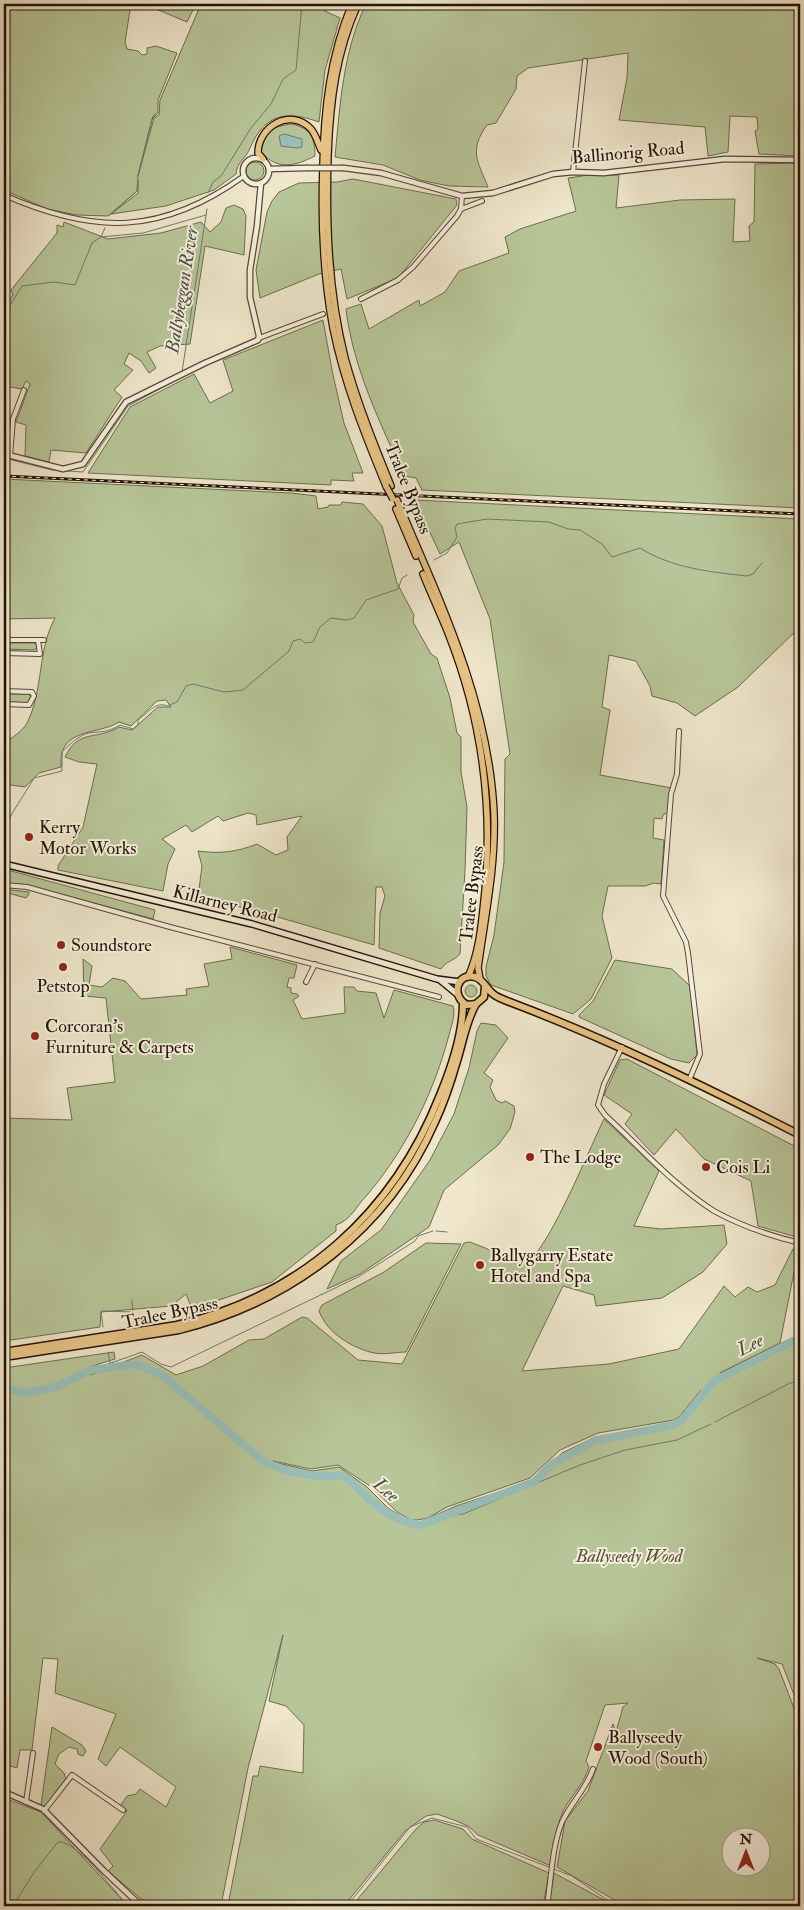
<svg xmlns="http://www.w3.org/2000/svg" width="804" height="1910" viewBox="0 0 804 1910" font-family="'IM FELL Double Pica',serif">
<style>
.green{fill:#b7c598;stroke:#6d6c4e;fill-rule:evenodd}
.water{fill:#9abfb9;stroke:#6a7a71}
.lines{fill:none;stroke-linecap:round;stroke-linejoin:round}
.stream{stroke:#6a7a71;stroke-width:1}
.river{stroke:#9abfb9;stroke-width:8}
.minor-casing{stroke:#564736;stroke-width:6}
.tertiary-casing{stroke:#564736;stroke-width:7}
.secondary-casing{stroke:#231205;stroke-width:8}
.primary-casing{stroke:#231205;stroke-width:8}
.trunk-casing{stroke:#231205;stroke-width:9}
.minor{stroke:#f5efdd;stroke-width:4}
.tertiary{stroke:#f5efdd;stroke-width:4.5}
.secondary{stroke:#f5efdd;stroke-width:5}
.primary{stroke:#e8c386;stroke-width:5.5}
.trunk{stroke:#e8c386;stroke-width:6}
.rail-casing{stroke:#231205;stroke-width:3}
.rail{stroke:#f5efdd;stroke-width:1;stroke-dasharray:4;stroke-linecap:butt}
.tertiary-bridge-casing{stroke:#564736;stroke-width:7;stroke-linecap:butt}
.primary-bridge-casing{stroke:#231205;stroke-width:8;stroke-linecap:butt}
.tertiary-bridge{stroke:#f5efdd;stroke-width:4.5}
.primary-bridge{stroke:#e8c386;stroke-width:5.5}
.poi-dot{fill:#8f2418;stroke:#f5efdd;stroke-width:2}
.labels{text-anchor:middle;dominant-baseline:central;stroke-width:4;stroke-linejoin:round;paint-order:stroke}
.street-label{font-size:18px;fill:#231205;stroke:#f5efdd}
.poi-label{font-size:18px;fill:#231205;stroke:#f5efdd;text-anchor:start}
.park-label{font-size:18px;font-style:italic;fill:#575138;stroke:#f5efdd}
.water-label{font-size:19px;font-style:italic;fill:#4d4f44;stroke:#f5efdd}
</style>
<rect width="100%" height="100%" fill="#efe6cb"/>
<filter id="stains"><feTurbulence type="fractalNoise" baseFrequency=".004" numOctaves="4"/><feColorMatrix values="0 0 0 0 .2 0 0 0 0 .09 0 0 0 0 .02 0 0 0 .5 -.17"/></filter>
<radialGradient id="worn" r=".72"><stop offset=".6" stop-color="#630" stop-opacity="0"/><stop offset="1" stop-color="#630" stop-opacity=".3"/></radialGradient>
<g class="green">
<path d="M4,4H131L125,42L127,49L138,51L142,55L147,54V48L156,46L177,53L158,100V113L153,116L138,176L154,118L159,115L160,100L201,4H327L325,11L340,18L325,70L319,122C285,110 265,114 250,148C246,159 237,161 236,174L214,190L166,206L111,214L138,193V180L137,191L108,216L77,215L47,209L4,190Z"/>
<path d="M144,4H196L187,22Z"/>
<path d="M366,4H800V156L759,154L755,131L758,129L757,117L730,116L728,152L708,156L705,127L619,120L627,78L628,53L528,68L517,76L516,89L496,123L487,125C469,150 477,160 488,187L449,186L420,180L383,165L335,157C340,105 343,51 366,4Z"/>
<path d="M292,124C311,129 315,137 315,156C295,166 278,171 261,152C265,132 272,126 292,124Z"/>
<circle cx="255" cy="171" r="9"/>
<path d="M797,163L800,186L795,187L797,229H800V508L422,490L416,478L404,476C380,422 353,368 346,309L361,304L369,329L419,300L420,306L445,292L459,271L509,253L505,237L520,229L576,211L568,178L589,175H619L616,208L680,200L735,199L733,242L750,241L749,226L754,222L755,164Z"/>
<path d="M353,179L456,199L457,205L398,278L347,299L341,269L319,274L260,298L256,270L267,212L272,201L279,192L299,183L337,182Z"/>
<path d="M234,205L243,209L246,216L244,255L205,246L190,344L160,346L147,352L156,368L149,373L141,361L129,353L124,364L133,370L114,390L122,397L86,453L51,450L49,462L25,456L26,425L16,422L30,384L26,381L22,389L4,386V307L13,295L11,290L57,233V225L63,227L64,222L108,239L161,233L201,222L210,232L221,222L226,208Z"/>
<path d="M323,320L333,375L344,423L363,473H352L354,481L331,480V485L88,473L130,407L194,374L210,403L233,391L223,360Z"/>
<path d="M4,479L291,493L316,496L318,509L328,507L329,505H341L342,502L363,504L382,526L397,583L414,615L413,622L431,654L437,658L450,698L457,733L461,737V772L467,807L465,870L460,954C454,961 446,961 441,969L379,948L380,913L385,896L382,887H376L374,945L257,911L198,897L202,866L198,851C220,854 237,852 257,844L276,855L288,850L287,837L302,816L257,825L256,815L248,813L223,821L218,816L192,832L186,825L162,839L175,849L168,864L163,891L58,870V866L83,827L97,764L79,762L65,757C79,728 96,741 119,727L132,730L158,707H171L166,700L157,701L131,726L119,722C96,736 58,727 61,767L39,773L25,787L4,784V744C11,738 23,731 27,723C44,689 37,651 55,618L4,619Z"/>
<path d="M415,500L800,519V627L738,687L695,716L677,703L652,696L650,686L636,661L609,655L602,707L610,710L600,775L672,788L668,812L663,815L662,819L654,818L653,838L664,840L661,884L654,883L645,886H608L602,916L612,958L591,999L573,1014L491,985L486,976V967L494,935L504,862L505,759L510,754L490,619L459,542L440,554Z"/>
<path d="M4,643H35L37,646L35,650L4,649Z"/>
<path d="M4,694H28L31,696L29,703L4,702Z"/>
<path d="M4,869L155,910L153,919L31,886L4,883Z"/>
<path d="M4,889L29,892V894L26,898L4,892Z"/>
<path d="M230,947L297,965L294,978H289L287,987L291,988V993L297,994L299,996L293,1000L302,1019L345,1013L344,987H354L357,991L376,993L384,1018L394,990L453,1006C456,1015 451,1026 449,1035C433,1096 403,1155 361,1202C354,1211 348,1221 336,1225V1231L272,1282L192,1309L186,1294L171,1306L101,1312L100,1327L4,1341V1118L72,1120L67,1088L115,1082L106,998L84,996L83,959L92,966L89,985L102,987L113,978L125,981L141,999L187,995L186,989L209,986L204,964L232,959Z"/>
<path d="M615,960L672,969L690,986L697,1055L689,1063L671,1059L579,1017V1015L593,1001Z"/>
<circle cx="471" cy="991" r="6"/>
<path d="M481,1023L496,1025L508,1038L484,1073L493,1080L490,1087L496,1100L502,1103L505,1101L514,1106L515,1112L510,1129L498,1145L444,1190L429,1227L360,1274L327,1289L341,1261L381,1230L430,1160L454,1114L469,1068L477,1031Z"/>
<path d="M627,1059L800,1149V1238L758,1226L751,1181L704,1159L676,1129L654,1155L625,1124L632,1114L604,1095L620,1060Z"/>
<path d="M604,1119L659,1171L634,1226L661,1229L724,1225L727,1244L703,1272L662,1298L596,1306L594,1295L563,1286L522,1371L609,1364L679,1349L724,1286L735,1297L748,1287L757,1292L775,1285L793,1249L799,1247L780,1343L720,1373L792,1338L800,1336V1710L782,1664L757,1658L775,1664L779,1669L800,1724V1906H625L557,1867L565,1821L588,1791L613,1724L616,1732L623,1707L628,1703L605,1705L586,1761L589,1767C584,1782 576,1791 567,1804C556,1822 554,1845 551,1866L478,1835L468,1826L454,1820L437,1814L426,1816L405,1831L344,1906H281L229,1900L253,1776H258L260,1766L303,1773L304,1725L286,1706L269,1701L283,1635L248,1768L221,1906H153L140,1898L108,1871L113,1866L100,1849L127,1811L121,1805L127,1796L136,1794L140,1789L166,1807L176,1787L120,1747L106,1766L98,1759L116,1714L55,1693L58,1659L43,1658L32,1750H20L17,1768L4,1764V1368L114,1352L115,1359L89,1367L90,1375L142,1355L176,1375L203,1366L249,1340L264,1339L302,1317L307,1318L358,1360L402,1364L464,1243L470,1242L525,1264C548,1252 590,1147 604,1119ZM701,1390L702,1392L680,1418L672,1423L595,1437L562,1453L533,1481L456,1506L420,1522H410L388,1508L367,1487L339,1467L312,1471L273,1462V1461L311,1469L338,1465L370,1486L397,1512L411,1520H417L428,1518L447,1507L530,1478L560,1450L598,1433L674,1420L679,1417ZM732,1838H762V1868H732Z"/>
<path d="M426,1243L461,1244L406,1352C396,1352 384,1355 374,1353C352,1348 327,1333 319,1311L322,1305L384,1272Z"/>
<path d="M52,1727L82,1745L86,1751L83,1756L78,1754L77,1749L69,1747L59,1754L55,1764L64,1773L66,1779L48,1804L44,1806L41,1805Z"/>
<path d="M7,1799L41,1812L128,1906H4V1806Z"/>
<path d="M434,1820L463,1829L472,1839L549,1873L543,1906H352L416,1829L424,1822Z"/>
<path d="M554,1873L615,1906H549Z"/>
</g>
<path class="water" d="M284,134L302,139V147L297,148L281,146L279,136Z"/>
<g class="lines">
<g class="stream">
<path d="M208,193L213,182L221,176L251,128L271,104L283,79L296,70L302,4"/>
<path d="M110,215L137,191L138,175L152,119L156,115"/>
<path d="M101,237L143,233L206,215"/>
<path d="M4,315L22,286L54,282L75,285L92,243L101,237L105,228"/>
<path d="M182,372L207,209"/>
<path d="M4,458L52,470L83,472L128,406L182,377"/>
<path d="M434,560L447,553L457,537L455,528L457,524L487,519L549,522L568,529L580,530L602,544L612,557L640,548C672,568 710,572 747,576L753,574L762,563"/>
<path d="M4,831C10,813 24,796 34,778L62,771V752C69,745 79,735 89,733C103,731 107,733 120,725L133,729L138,725V720C148,713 156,701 167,706L177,702L186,686L193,684L224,692L243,690L289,651L293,641L300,639L305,643L313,642L320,627L331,618L347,620L354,618L366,600L398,589L402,578L407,575"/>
<path d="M436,1231L447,1232"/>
<path d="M103,1327L101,1311L133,1312L132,1300"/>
<path d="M108,1352L110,1363"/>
<path d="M91,1370L142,1352L161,1364L171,1367L358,1277L415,1241L418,1236L433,1231"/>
<path d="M715,1422L790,1383L800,1381"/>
<path d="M442,1516L463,1514L580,1465L625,1450L677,1440L711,1424"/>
<path d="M4,1898L16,1901L35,1871L58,1842C77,1840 114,1891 128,1906"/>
<path d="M225,1906L227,1902L272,1906"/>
<path d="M347,1906L410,1827L432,1818L467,1827L476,1839L572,1876L616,1906"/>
</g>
<path class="river" d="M4,1388L27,1393L58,1386L91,1370L136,1364L162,1375L264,1462L288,1471L316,1476H340L348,1479C370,1500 389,1521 420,1525L534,1482L552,1464L594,1441L673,1425L682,1420L714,1381L800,1338"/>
<defs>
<g id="minor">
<path d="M573,172L585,61"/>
<path d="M4,195C95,235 162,235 244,176"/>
<path d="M461,209L482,201"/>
<path d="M361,299L398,280L413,267L457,216L461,209L462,196"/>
<path d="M259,338L323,314"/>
<path d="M10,456L13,419L24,390"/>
<path d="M4,640H44"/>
<path d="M4,653L40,654L38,640"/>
<path d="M4,691L32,692L34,696L29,705L4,704"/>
<path d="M679,731L677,774L671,794L663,896L686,942L688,953L700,1054L690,1078"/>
<path d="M4,885L27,887L170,927L439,997"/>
<path d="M306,982L315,964"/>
<path d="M622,1047L604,1084L598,1105L605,1115C640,1147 674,1186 714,1211C741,1226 771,1236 800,1243"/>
<path d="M26,1802L33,1753"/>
<path d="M44,1811L72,1775L123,1810"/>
<path d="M547,1906C551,1881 552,1846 562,1822C571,1803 586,1789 593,1769"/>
</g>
<g id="tertiary">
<circle cx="256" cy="171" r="13"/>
<path d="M344,168L381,173L462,196L493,193L553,174L573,172L604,173L725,159L800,160"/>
<path d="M269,169L306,168"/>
<path d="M4,454L63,469L83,464L126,402L205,363L258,340L259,336L250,297V270L257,226L261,183"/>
<path d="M4,1792L43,1809L104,1871L137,1902L145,1906"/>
</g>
<g id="secondary">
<path d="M4,864L252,924L437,979L460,982"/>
<path d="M440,980L457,994"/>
</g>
<g id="primary">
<path d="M352,4C330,56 324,110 323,166C321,221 323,275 333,328C344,383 365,435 386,486"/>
<path d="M358,4C336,52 330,102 328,155C326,223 328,291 345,358C357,402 374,444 391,486"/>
<path d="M263,159L258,153C258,127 290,107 311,129C316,135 318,143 321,150"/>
<path d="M397,500C440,601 489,702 494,813C496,866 485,916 478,968L480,979"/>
<path d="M396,509L416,556"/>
<path d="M423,574C431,594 440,613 448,633C481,716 493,803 485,891C482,919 480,951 468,977"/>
</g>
<g id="trunk">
<path d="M485,986L484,997L476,1004L467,1005C451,997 456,972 475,977C483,979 486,988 492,993C496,997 502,999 507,1001C608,1039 704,1086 800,1135"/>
<path d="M4,1352L177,1325C302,1295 393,1214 440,1095C452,1066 463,1034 463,1003"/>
<path d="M4,1357L179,1330C291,1302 388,1230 435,1122C444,1103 451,1082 457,1061C463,1042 466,1021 476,1004"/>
</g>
</defs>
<use href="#minor" class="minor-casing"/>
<use href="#tertiary" class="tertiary-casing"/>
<use href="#secondary" class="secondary-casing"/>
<use href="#primary" class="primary-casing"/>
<use href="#trunk" class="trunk-casing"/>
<use href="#minor" class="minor"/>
<use href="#tertiary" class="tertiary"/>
<use href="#secondary" class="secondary"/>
<use href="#primary" class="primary"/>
<use href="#trunk" class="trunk"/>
<defs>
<path id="rail" d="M4,476L800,514"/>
</defs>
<use href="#rail" class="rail-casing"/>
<use href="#rail" class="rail"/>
<defs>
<path id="tertiary-bridge" d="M306,168H344"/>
<path id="primary-bridge" d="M386,486L393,499"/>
</defs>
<use href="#tertiary-bridge" class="tertiary-bridge-casing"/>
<use href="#primary-bridge" class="primary-bridge-casing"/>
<use href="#tertiary-bridge" class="tertiary-bridge"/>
<use href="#primary-bridge" class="primary-bridge"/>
</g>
<g class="poi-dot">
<circle cx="29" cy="837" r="5"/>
<circle cx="61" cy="945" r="5"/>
<circle cx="63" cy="967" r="5"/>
<circle cx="35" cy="1036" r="5"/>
<circle cx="530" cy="1157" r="5"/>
<circle cx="706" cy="1167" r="5"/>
<circle cx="480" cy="1265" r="5"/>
<circle cx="598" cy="1747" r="5"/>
</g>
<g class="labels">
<g class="street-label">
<text transform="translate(628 153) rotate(-5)">Ballinorig Road</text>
<text transform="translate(408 488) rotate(68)">Tralee Bypass</text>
<text transform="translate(472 894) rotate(-83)">Tralee Bypass</text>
<text transform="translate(225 904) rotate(14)">Killarney Road</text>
<text transform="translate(170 1313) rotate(-12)">Tralee Bypass</text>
</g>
<g class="poi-label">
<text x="39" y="827">Kerry<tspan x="39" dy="21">Motor Works</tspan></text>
<text x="71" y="945">Soundstore</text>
<text x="63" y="986" text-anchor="middle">Petstop</text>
<text x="45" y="1026">Corcoran's<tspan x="45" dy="21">Furniture &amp; Carpets</tspan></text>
<text x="540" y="1157">The Lodge</text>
<text x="716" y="1167">Cois Li</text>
<text x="490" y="1255">Ballygarry Estate<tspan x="490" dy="21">Hotel and Spa</tspan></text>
<text x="608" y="1737">Ballyseedy<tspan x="608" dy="21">Wood (South)</tspan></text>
</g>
<g class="park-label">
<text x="629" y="1556">Ballyseedy Wood</text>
</g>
<g class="water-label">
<text transform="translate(182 290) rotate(-81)">Ballybeggan River</text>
<text transform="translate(750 1345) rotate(-27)">Lee</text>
<text transform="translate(386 1490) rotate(40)">Lee</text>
</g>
</g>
<rect width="804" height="1910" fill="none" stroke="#efe6cb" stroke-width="20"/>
<rect x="5" y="5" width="794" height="1900" fill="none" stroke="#231205" stroke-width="2.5"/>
<rect x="10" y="10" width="784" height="1890" fill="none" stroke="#231205"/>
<g transform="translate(746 1852)"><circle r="24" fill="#f5efdd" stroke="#a19787"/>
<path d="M0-4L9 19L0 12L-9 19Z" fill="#8f2418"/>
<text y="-8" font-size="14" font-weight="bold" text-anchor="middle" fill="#231205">N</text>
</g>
<rect width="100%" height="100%" filter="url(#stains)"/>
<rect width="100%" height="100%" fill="url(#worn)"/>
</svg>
